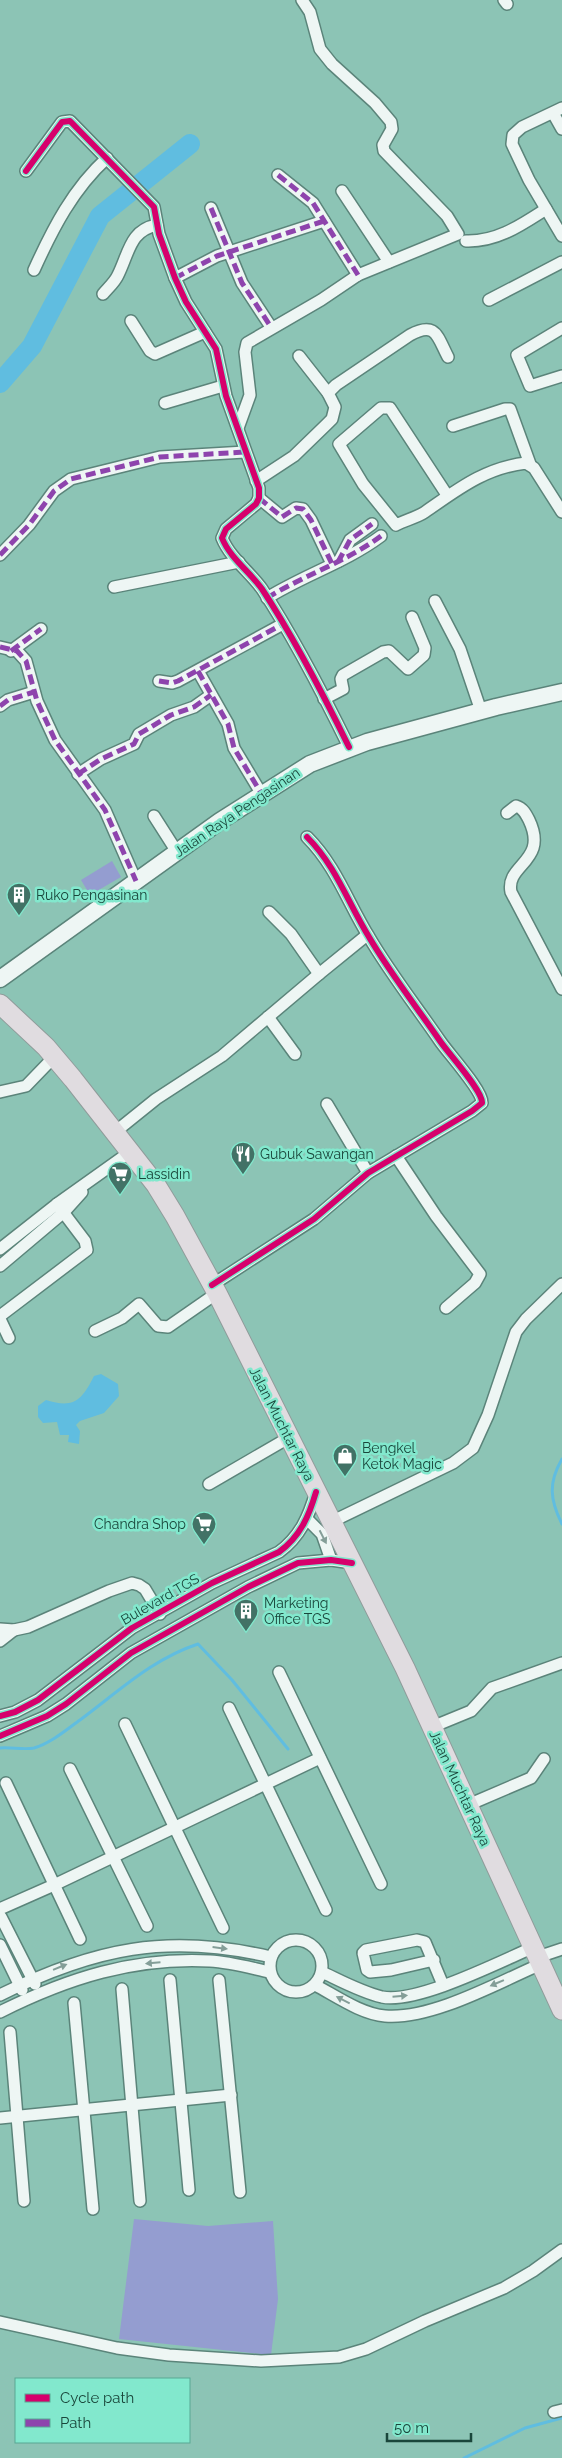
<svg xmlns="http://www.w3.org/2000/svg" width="562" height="2458" viewBox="0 0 562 2458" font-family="Raleway,sans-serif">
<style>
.green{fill:#949dd0}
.water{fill:#60bde0}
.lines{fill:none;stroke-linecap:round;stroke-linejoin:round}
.stream{stroke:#60bde0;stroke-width:3}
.river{stroke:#60bde0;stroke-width:20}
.minor-casing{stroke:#5b847a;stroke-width:14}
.secondary-casing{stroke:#5b847a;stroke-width:19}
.trunk-casing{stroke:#909c9b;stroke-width:21}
.minor{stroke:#eef6f4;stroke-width:11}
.secondary{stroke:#eef6f4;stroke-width:16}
.trunk{stroke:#e0dce0;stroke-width:19}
.quiet{stroke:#8e44ad;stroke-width:5;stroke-dasharray:10 5;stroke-linecap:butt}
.cycleway-casing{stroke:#82e8cd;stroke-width:9}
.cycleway{stroke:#d6006c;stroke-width:6}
.oneway{fill:#849e98}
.labels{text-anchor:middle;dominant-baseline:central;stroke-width:5;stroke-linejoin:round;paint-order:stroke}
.street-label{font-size:14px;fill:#1a463b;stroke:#82e8cd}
.poi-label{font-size:14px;fill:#1a463b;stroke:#82e8cd;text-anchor:start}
</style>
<rect width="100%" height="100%" fill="#8cc4b5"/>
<g class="green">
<path d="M112,861L121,877L90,895L81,880Z"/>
<path d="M134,2219L208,2226L273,2221L278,2299L271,2355L119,2339Z"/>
</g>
<path class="water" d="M101,1374L118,1384L119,1396L104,1413L80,1421L76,1425L80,1431L79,1444L68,1442L69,1435H60L57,1422L43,1423L38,1417V1406L46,1400C74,1409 82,1400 94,1376Z"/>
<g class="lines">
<g class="stream">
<path d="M562,1459C548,1483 550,1500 562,1524"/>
<path d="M0,1748C11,1747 24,1750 34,1748C51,1743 66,1730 80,1720C118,1692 152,1659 198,1644L232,1680L288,1749"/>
<path d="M464,2458L525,2428L562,2418"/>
</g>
<path class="river" d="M0,383L32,346L100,216L190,144"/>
<defs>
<g id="minor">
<path d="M504,0L507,4"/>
<path d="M562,108L522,127L513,135L512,144L529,180L562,236"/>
<path d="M553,113L562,129"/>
<path d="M26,171L62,122L70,121L154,207L159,234L175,278L186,302L216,349L226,396L259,488V498L256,504L226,529L222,538C230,558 250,572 262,589C295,639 323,694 349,747"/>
<path d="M278,175L313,203L358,275"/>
<path d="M342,191L389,262"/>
<path d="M211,208L242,283L271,327"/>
<path d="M466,241C497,242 521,225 546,209"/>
<path d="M34,270C53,228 73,189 107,158"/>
<path d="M175,278L217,256L324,221"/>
<path d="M103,294C108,288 115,282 118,275C129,253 130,230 157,225"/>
<path d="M489,300L562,262"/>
<path d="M131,321L150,351L155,354L205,332"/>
<path d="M562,328L517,355L530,386L562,376"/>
<path d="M299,356L328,393"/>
<path d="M165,403L223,386"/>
<path d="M453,426L505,409H510L530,464"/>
<path d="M238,428L250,395L245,352L247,343L321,300L358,275L458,234L447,216L384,151L383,145L392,129L391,122L375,103L332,64L320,49L310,12L302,0"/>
<path d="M256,481L294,456L327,424L332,419L335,407L328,393L336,385L410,335C436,321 437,336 448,357"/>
<path d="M447,495L390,408H381L339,444L363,484L396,525C405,520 416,518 425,512C457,490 484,468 526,463L534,468L562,512"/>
<path d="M259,498L282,517L296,508L303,509L311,520L332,564"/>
<path d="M0,555L29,525L54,491L71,479L160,457L245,452"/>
<path d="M339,561L350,540L372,524"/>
<path d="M114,587L239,562"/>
<path d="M267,598C304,575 346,562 381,536"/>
<path d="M435,601L460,649L481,711"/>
<path d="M0,647L17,651L26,661L37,701L55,740L105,810L136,881"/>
<path d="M11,651L41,629"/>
<path d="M198,671L228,724L234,748L261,793"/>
<path d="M159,681L172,683L178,681L283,624"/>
<path d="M324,699L343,689L341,679L343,675L383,652L389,651L408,669L424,655L425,648L412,617"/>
<path d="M0,706L8,700L34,692"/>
<path d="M78,774L101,759L134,744L139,734L171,715L194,707L211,695"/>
<path d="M507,813L516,806C523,808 526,814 529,820C549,862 505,864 511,892L562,989"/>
<path d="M154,816L177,852"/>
<path d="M269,912L291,934L319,974"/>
<path d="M268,1017L295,1054"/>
<path d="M0,1092L26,1086L54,1057"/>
<path d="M327,1104L368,1173"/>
<path d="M115,1132L156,1099L222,1056L319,974L367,935"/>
<path d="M396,1156L436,1216L480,1274L475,1283L446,1308"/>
<path d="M0,1249L57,1204L130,1152"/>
<path d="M0,1266L64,1212L82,1192"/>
<path d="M212,1285L314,1219L368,1173L472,1111L482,1103C483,1091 448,1053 440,1041C416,1006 390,973 369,937C348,903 336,866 307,837"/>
<path d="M0,1316L87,1250L85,1241L57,1204"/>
<path d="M0,1319L9,1338"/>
<path d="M95,1331L122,1318L139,1304L158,1326L168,1327L217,1293"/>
<path d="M209,1484L290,1437"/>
<path d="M307,1519L322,1534L331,1560"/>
<path d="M331,1522L453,1463L473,1448L488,1415L516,1332L526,1319L562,1284"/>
<path d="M0,1629L14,1630L28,1627L109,1591L132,1583L139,1585L145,1589L160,1614"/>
<path d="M0,1641L14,1630"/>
<path d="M279,1672L381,1884"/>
<path d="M229,1708L326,1910"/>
<path d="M0,1716L15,1712L38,1700L132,1628L212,1583L279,1552C300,1537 309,1516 316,1492"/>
<path d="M125,1724L223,1928"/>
<path d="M432,1727L471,1711L492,1688L562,1663"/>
<path d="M0,1736L47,1716L66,1704L131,1653L248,1587L298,1563L331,1560L352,1563"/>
<path d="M70,1769L147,1926"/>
<path d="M6,1783L80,1939"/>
<path d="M468,1805L531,1778L544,1759"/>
<path d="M2,1908L54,1885L320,1758"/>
<path d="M1,1917L35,1984"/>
<circle cx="296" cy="1966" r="26"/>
<path d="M0,1945L22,1990"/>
<path d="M538,1957L562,1949"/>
<path d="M434,1960L391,1970L370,1972L367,1970L363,1953L366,1950L417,1940L425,1942L443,1985"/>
<path d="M322,1972C341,1981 361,1992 382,1997C417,2004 499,1962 534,1947"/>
<path d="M170,1980L189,2190"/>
<path d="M219,1980L240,2192"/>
<path d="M315,1985C336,1996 361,2014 385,2016C432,2020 499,1982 541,1964"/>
<path d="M122,1989L140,2201"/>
<path d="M0,1995C94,1948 168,1933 271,1957"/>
<path d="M74,2003L93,2209"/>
<path d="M0,2012C68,1978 134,1957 210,1961C230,1962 251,1968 270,1972"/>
<path d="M10,2032L24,2201"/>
<path d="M0,2118L231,2095"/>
<path d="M0,2322L117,2348L169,2355L261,2361L339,2357L366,2349L425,2321L504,2288L533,2271L562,2250"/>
<path d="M554,2412L562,2410"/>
</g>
<path id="secondary" d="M0,979L220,821L310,764L367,742L496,707L562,692"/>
<path id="trunk" d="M0,1004L46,1047L73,1079L156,1185L175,1216L217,1293L405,1668L562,2010"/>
</defs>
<use href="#minor" class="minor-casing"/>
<use href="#secondary" class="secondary-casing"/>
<use href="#trunk" class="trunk-casing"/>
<use href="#minor" class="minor"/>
<use href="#secondary" class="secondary"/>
<use href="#trunk" class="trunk"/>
<g class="quiet">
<path d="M278,175L313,203L358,275"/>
<path d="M211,208L242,283L271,327"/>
<path d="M175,278L217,256L324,221"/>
<path d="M259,498L282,517L296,508L303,509L311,520L332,564"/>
<path d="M0,555L29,525L54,491L71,479L160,457L245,452"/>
<path d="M338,562L350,540L372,524"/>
<path d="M267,598C304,575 346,562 381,536"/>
<path d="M0,647L17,651L26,661L37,701L55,740L105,810L136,881"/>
<path d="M11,651L41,629"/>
<path d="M198,671L228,724L234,748L261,793"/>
<path d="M159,681L172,683L178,681L283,624"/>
<path d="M0,706L8,700L34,692"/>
<path d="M78,774L101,759L134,744L139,734L171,715L194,707L211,695"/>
</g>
<defs>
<g id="cycleway">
<path d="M26,171L62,122L70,121L154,207L159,234L175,278L186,302L216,349L226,396L259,488V498L256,504L226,529L222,538C230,558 250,572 262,589C295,639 323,694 349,747"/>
<path d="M212,1285L314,1219L368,1173L472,1111L482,1103C483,1091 448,1053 440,1041C416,1006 390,973 369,937C348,903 336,866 307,837"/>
<path d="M0,1716L15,1712L38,1700L132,1628L212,1583L279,1552C300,1537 309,1516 316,1492"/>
<path d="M0,1736L47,1716L66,1704L131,1653L248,1587L298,1563L331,1560L352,1563"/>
</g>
</defs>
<use href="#cycleway" class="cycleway-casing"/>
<use href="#cycleway" class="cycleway"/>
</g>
<defs><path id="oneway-solid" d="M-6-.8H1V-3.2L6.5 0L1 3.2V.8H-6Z" transform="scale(1.25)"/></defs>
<g class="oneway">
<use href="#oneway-solid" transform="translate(323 1537) rotate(63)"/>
<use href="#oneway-solid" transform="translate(220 1948) rotate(7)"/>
<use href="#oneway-solid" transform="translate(153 1963) rotate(175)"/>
<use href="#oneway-solid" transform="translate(60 1967) rotate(-22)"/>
<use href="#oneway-solid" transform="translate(497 1983) rotate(157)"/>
<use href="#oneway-solid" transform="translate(400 1996) rotate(-5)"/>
<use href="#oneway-solid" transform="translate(343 2000) rotate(-153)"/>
</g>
<defs>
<symbol id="building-pin" viewBox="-11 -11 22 30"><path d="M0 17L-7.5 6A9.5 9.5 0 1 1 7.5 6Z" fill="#427266" stroke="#82e8cd"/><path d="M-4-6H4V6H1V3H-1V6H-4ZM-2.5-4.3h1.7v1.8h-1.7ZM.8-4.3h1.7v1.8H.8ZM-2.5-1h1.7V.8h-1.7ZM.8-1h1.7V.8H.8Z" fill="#fff"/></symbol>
<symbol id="restaurant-pin" viewBox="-11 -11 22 30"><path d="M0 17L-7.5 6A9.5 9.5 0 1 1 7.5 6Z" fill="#427266" stroke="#82e8cd"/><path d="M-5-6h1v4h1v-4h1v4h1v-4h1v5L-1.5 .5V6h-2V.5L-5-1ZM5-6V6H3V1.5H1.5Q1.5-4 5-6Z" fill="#fff"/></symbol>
<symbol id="supermarket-pin" viewBox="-11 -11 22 30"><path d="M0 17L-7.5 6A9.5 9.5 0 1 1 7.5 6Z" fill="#427266" stroke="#82e8cd"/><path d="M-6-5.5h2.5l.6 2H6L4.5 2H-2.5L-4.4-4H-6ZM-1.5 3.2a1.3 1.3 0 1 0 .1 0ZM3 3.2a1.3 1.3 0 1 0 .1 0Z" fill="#fff"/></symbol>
<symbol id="shop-pin" viewBox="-11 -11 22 30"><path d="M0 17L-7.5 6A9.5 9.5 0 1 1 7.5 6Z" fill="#427266" stroke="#82e8cd"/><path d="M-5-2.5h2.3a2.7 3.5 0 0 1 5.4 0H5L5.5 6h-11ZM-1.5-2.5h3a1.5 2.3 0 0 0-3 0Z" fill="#fff"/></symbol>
</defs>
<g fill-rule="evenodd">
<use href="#building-pin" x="5" y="881" width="28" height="38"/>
<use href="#restaurant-pin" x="229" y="1140" width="28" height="38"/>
<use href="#supermarket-pin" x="106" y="1160" width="28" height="38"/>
<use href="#shop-pin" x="331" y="1442" width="28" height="38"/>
<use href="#supermarket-pin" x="190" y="1510" width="28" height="38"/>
<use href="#building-pin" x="232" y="1597" width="28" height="38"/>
</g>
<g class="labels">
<g class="street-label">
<text transform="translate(237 812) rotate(-34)">Jalan Raya Pengasinan</text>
<text transform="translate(282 1424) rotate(63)">Jalan Muchtar Raya</text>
<text transform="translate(160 1599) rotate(-30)">Bulevard TGS</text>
<text transform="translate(460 1788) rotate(65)">Jalan Muchtar Raya</text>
</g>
<g class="poi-label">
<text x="36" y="895">Ruko Pengasinan</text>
<text x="260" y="1154">Gubuk Sawangan</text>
<text x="138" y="1174">Lassidin</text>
<text x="362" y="1448">Bengkel<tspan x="362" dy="16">Ketok Magic</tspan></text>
<text x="186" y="1524" text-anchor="end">Chandra Shop</text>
<text x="264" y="1603">Marketing<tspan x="264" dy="16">Office TGS</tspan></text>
</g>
</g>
<rect x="15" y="2378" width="175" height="65" fill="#82e8cd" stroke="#58a793"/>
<rect x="25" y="2394" width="25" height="8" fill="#d6006c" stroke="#58a793"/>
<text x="60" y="2403" font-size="15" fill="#1a463b">Cycle path</text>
<rect x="25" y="2419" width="25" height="8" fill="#8e44ad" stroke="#58a793"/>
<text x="60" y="2428" font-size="15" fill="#1a463b">Path</text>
<path d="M387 2433v8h84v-8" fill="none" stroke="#1a463b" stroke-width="2.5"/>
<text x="394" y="2433" font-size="15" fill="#1a463b" stroke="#82e8cd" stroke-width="4" paint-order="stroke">50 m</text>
</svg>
